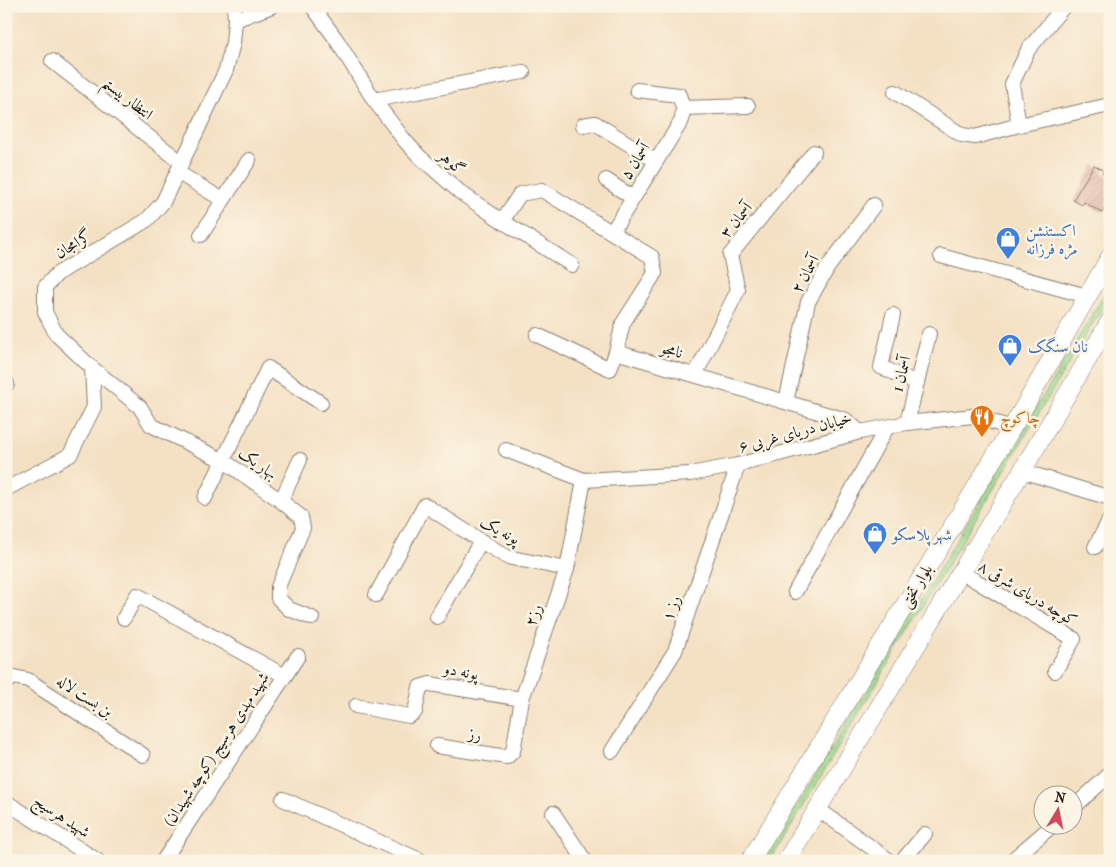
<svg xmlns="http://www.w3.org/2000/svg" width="1116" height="867" viewBox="0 0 1116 867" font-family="'IM FELL French Canon',Amiri,serif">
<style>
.grass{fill:url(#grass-dots);stroke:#5e7d58}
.building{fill:url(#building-hatch)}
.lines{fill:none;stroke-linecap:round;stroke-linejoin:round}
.minor-casing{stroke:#887e70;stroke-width:16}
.major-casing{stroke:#887e70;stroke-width:19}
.minor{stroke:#fff;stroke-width:14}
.major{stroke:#fff;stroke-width:18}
.labels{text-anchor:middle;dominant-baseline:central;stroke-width:5;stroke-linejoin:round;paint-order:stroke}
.street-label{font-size:16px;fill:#1c1c1c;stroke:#fcf5e5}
.shop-label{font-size:16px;fill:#366cbe;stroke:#fcf5e5;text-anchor:start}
.food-label{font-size:16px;fill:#c56008;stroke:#fcf5e5;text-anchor:start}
</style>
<defs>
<pattern id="grass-dots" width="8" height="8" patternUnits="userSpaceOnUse" patternTransform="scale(1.25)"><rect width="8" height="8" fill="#9fde93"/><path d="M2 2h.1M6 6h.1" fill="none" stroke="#88be7e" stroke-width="1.8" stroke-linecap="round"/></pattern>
<pattern id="building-hatch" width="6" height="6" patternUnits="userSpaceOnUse" patternTransform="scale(1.25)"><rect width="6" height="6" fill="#d99f8e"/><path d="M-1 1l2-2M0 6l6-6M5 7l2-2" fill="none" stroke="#af8173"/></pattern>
</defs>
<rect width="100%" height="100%" fill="#fcf5e5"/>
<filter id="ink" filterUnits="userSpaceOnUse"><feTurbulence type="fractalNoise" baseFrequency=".02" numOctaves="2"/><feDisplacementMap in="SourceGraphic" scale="10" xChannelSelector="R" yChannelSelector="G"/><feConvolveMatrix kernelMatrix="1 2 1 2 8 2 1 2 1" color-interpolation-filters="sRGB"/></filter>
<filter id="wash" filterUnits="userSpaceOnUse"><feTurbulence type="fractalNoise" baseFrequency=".0096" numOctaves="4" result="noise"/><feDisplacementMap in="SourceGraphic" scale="20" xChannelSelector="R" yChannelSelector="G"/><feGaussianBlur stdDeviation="1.12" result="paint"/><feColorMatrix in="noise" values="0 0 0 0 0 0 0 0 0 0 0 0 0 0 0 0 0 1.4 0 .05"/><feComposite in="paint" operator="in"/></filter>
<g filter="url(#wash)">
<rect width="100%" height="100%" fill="#f4e1c4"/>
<path class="grass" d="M1110,285V295L1069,363L770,861H764Z"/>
<g id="blocks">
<path class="building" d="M1094,165L1103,170L1102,173L1110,178V200L1102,213L1084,202L1082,205L1073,200Z"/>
</g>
</g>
<g filter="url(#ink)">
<use href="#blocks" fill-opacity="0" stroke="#887e70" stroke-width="1"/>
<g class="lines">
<defs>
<g id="minor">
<path d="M312,6L336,39L374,100L405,141L420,157L461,193L502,221L520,194L542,190L652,257L655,273L623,323L616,352L846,420L860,432"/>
<path d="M235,20L272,6"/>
<path d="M52,61L181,162"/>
<path d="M895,92L962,135L975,137L1019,125L1110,105"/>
<path d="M374,100L523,72"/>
<path d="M683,108L748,106"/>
<path d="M583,125L595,123L656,161"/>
<path d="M1019,125L1012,84L1028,50L1064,6"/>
<path d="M177,172L223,200"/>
<path d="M606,180L633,198"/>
<path d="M502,221L572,265"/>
<path d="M612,232L682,120L683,108L679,95L637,90"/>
<path d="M201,235L249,160"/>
<path d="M941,256L1087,296"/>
<path d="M893,315L881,367L917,383"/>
<path d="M537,335L610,369L616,352"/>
<path d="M92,368L140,407L151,425L224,461L281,501L301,517L303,528L278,587V598L289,609L312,618"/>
<path d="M695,375L738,290L730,255L814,152"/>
<path d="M6,384H7"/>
<path d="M786,402L808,302L828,267L874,205"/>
<path d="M907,423L929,334"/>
<path d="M506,450L584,480L690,474L738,465L860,432L907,423L973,416L1012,428"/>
<path d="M1022,471L1110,498"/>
<path d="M6,489L70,455L94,407L92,368L56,334L45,312V287L57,274L147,220L163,202L226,70L233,43L235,20L234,6"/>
<path d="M205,498L268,368L321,403"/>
<path d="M281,501L300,460"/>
<path d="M1095,547L1110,519"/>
<path d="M961,572L1074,639L1055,671"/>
<path d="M795,592L887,427"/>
<path d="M376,595L425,505L481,541L507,557L567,569"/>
<path d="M437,617L481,541"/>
<path d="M124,618L137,595L285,676"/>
<path d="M6,682L14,677L28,680L143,755"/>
<path d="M356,706L409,716L415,712L420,687L430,684L522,699"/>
<path d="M437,746L507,757L513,751L522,699L567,569L584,480"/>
<path d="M612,751L675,651L738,465"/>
<path d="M283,799L422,861"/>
<path d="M6,802L98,861"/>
<path d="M1074,807L1110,774"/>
<path d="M818,809L890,861"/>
<path d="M553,813L585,861"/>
<path d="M163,861L298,656"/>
<path d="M902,861L925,834"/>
<path d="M1011,861L1054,824"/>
</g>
<g id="major">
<path d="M750,861L1012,428L1110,257"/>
<path d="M786,861L1022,471L1110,321"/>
</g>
</defs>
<use href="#minor" class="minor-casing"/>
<use href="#major" class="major-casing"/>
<use href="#minor" class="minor"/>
<use href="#major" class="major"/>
</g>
</g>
<defs>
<symbol id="shop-pin" viewBox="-11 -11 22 30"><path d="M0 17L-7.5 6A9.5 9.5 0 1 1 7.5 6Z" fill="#3f7fe0" stroke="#fcf5e5"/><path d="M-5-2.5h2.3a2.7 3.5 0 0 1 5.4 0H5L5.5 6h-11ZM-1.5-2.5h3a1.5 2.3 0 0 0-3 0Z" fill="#fff"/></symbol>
<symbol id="restaurant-pin" viewBox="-11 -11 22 30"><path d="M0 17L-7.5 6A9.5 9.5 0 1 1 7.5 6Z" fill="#e8710a" stroke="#fcf5e5"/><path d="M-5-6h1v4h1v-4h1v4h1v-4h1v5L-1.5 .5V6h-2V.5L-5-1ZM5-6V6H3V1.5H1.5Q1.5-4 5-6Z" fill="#fff"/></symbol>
</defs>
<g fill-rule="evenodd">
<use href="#shop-pin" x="994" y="225" width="28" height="38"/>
<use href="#shop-pin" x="996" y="332" width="28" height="38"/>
<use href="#restaurant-pin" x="968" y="403" width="28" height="38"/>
<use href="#shop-pin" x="861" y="520" width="28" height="38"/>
</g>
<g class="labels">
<g class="street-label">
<text transform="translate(128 98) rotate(38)">انتظار بیستم</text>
<text transform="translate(635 161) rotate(-57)">آسمان ۵</text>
<text transform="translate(452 162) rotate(41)">گوهر</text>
<text transform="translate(736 220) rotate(-51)">آسمان ۳</text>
<text transform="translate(73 244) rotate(-31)">گرامجان</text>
<text transform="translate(805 274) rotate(-61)">آسمان ۲</text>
<text transform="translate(672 350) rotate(16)">نامجو</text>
<text transform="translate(901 374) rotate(-76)">آسمان 1</text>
<text transform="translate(795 432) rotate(-15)">خیابان دریای غربی ۶</text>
<text transform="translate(258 463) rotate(35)">بهار یک</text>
<text transform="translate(500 530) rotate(28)">پونه یک</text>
<text transform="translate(916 586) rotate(-59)">بلوار تختی</text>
<text transform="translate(1028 593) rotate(31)">کوچه دریای شرقی ۸</text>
<text transform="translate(671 608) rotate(-71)">رز ۱</text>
<text transform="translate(533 615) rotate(-71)">رز۲</text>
<text transform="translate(461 671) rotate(10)">پونه دو</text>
<text transform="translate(85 696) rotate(33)">بن بست لاله</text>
<text transform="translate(475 734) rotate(9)">رز</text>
<text transform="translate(216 749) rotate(-57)">شهید مهدی هرسیج (کوچه شهیدان)</text>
<text transform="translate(62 816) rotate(33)">شهید هرسیج</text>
</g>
<g class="shop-label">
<text x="1026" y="230">اکستنشن<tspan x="1026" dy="18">مژه فرزانه</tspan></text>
<text x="1028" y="346">نان سنگک</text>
<text x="892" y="534">شهر پلاسکو</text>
</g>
<g class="food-label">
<text x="1000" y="417">چاکوچ</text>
</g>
</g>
<rect width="1116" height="867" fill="none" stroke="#fcf5e5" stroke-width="25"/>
<g transform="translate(1058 810) rotate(10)"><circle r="24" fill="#fcf5e5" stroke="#a29e95"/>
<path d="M0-4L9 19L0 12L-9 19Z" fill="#d1495b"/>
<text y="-8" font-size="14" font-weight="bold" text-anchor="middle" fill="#1c1c1c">N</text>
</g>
</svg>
